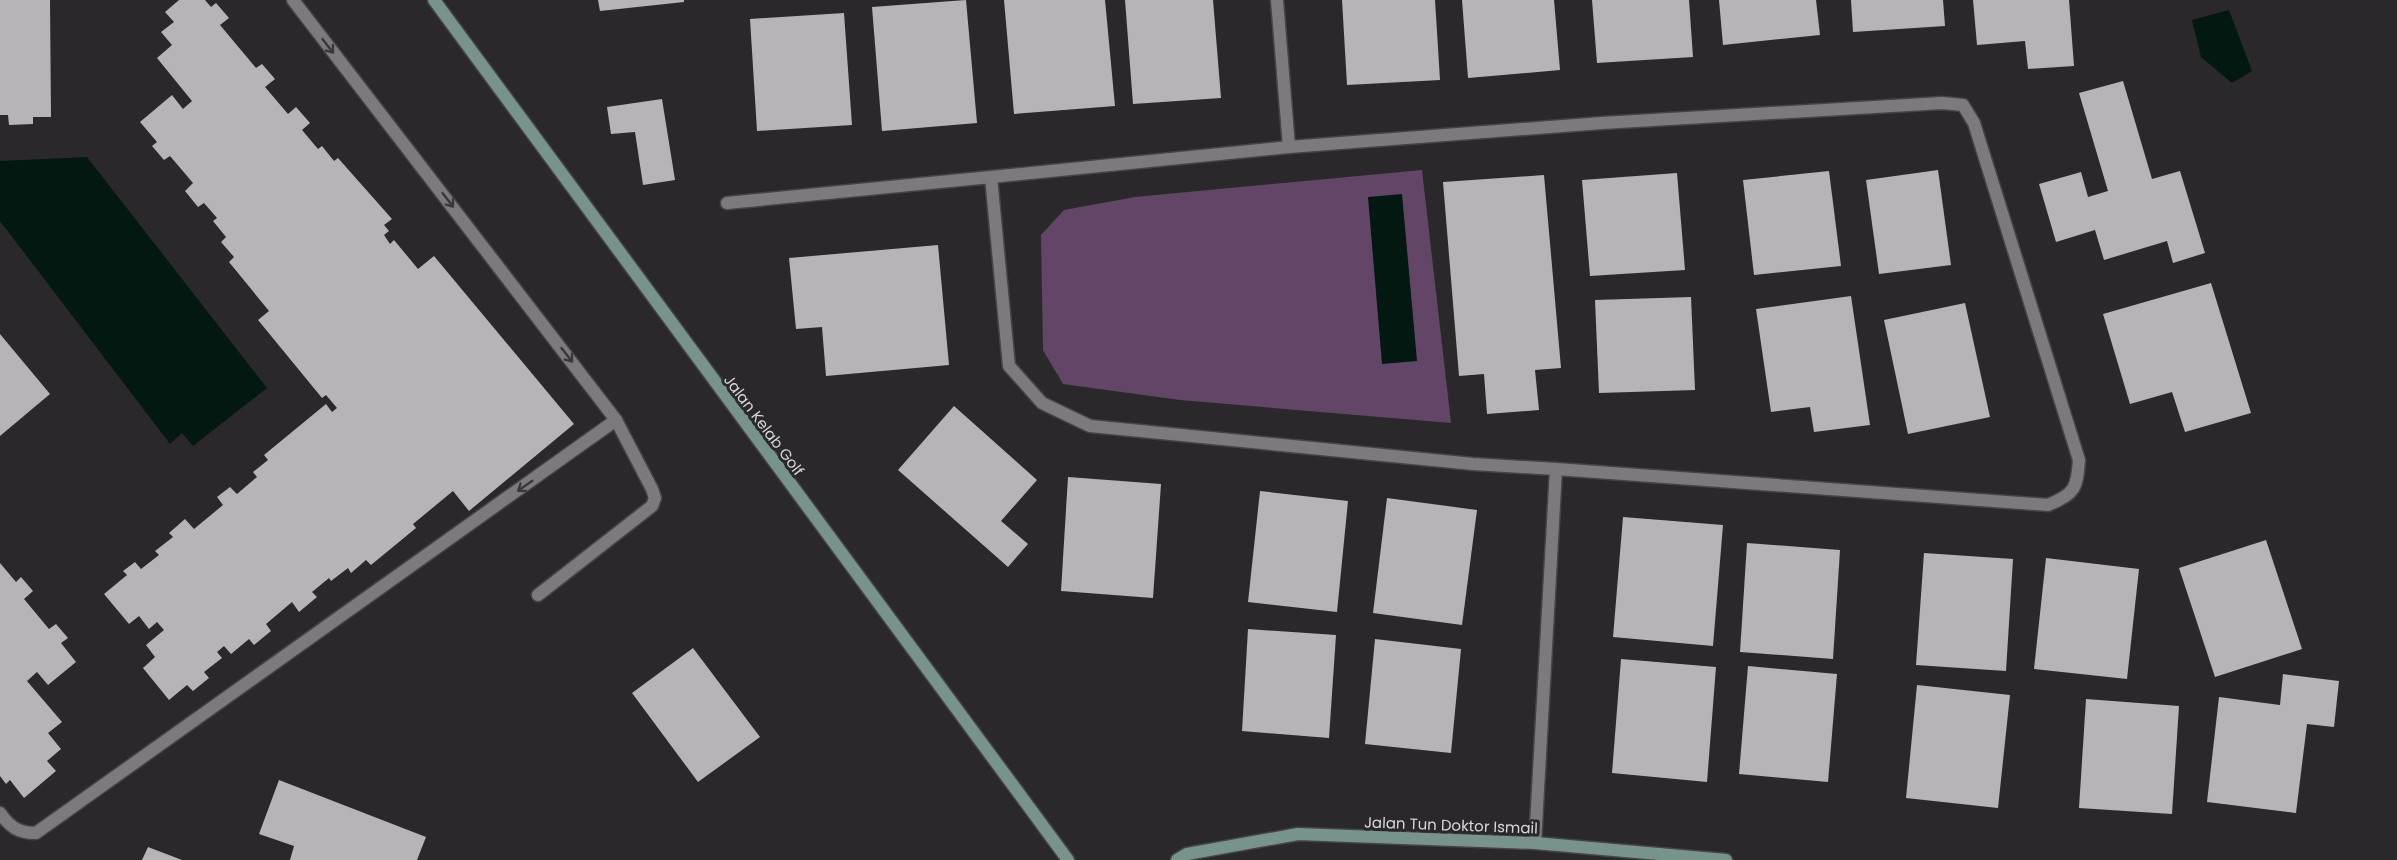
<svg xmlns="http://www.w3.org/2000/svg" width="2397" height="860" viewBox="0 0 2397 860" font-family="Poppins,sans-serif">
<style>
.green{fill:#624567}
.water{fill:#031811}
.building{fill:#b7b4b8}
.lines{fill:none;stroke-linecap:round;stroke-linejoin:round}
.lane-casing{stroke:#464447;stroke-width:15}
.street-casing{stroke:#464447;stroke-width:15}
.secondary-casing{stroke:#464447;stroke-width:15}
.lane{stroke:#7d7a7d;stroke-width:12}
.street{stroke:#7d7a7d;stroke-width:12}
.secondary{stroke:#78938c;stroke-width:12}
.oneway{stroke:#3b383b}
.labels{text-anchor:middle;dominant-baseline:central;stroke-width:6;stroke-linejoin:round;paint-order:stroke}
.street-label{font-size:15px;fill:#d7d6d8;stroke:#2b282b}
</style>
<rect width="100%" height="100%" fill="#2b282b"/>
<path class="green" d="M1422,170L1451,423L1180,400L1063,384L1043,350L1041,235L1064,210L1135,197Z"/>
<g class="water">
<path d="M2229,10L2252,71L2232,83L2201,57L2192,20Z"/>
<path d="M87,157L267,388L193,446L182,433L170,444L0,221V161Z"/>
<path d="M1402,194L1417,361L1382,364L1368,197Z"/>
</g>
<g class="building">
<path d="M0,0H50L51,117H33V124L9,125L8,115H0Z"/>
<path d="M179,0H205L211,7L216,3L229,18L220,25L256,68L262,64L275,79L265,87L288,114L296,107L310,123L302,130L318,149L322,146L334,161L338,158L392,219L384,225L389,231L384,235L390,244L394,240L418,269L434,256L574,424L469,511L453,491L413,524L416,528L371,565L366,560L351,573L348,568L331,581L329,578L312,592L317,597L299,612L292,602L266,624L271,631L254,645L249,639L231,654L224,646L217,652L222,658L204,672L209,678L193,691L187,685L169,700L143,668L155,657L146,645L164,630L157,622L149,629L139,616L129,624L104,594L127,575L123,571L135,562L141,569L159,555L155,551L173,537L169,533L185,519L194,529L223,505L217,497L230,487L237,494L257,477L253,472L268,460L264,455L326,404L332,412L337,408L326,395L322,398L258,320L269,311L229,262L234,257L221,242L226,237L213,221L217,218L204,203L198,207L185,191L193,183L170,156L164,160L152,146L157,142L140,122L172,95L183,109L192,101L157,58L172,45L161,32L174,22L165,12Z"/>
<path d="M598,0H684V2L600,11Z"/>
<path d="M966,0L977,123L882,131L872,7Z"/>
<path d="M1004,0H1105L1115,106L1014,114Z"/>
<path d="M1125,0H1213L1221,98L1133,104Z"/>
<path d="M1342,0H1435L1440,80L1347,85Z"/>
<path d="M1462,0H1554L1560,70L1468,78Z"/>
<path d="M1592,0H1689L1693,57L1597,63Z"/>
<path d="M1719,0H1816L1820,35L1723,45Z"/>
<path d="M1851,0H1943L1945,26L1853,32Z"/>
<path d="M1973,0H2069L2074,66L2028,69L2025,41L1977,45Z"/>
<path d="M844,13L852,125L757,131L750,19Z"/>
<path d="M2123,81L2152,179L2180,171L2205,253L2173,263L2167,241L2104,260L2095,230L2056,242L2039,184L2081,172L2088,197L2108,191L2079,93Z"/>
<path d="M662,99L675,180L643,185L635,132L611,134L607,107Z"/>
<path d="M1938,170L1951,265L1879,274L1866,180Z"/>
<path d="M1829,171L1841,266L1754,275L1743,180Z"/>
<path d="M1677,173L1685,270L1590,276L1582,180Z"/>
<path d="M1544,175L1561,368L1535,370L1539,410L1487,414L1484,374L1459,376L1443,182Z"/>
<path d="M938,245L949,365L826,376L822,327L796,329L789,258Z"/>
<path d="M2211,283L2251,413L2185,432L2172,392L2130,404L2103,314Z"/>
<path d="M1851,296L1870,425L1814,432L1810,407L1771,412L1756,309Z"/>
<path d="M1691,297L1695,390L1599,393L1595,300Z"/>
<path d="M1965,303L1990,417L1908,434L1884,320Z"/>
<path d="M0,334L50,394L0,436Z"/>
<path d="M954,406L1037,480L1001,521L1028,544L1008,567L898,470Z"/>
<path d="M1068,477L1161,484L1153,598L1061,591Z"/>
<path d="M1260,491L1348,501L1337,612L1248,602Z"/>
<path d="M1387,498L1477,510L1462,625L1373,613Z"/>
<path d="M1623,517L1723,525L1713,646L1613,637Z"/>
<path d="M2266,540L2302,649L2215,677L2179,568Z"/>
<path d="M1747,543L1840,550L1833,659L1740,652Z"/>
<path d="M1924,553L2013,559L2006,671L1916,665Z"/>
<path d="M2046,558L2139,569L2127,679L2034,669Z"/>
<path d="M0,563L16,582L21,577L33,591L24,599L49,629L56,624L68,638L61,643L76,662L48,685L37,672L27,681L62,722L48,733L61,749L47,761L56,771L24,798L10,780L6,784L0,776Z"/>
<path d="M1248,629L1336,635L1329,738L1242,731Z"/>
<path d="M1375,639L1461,649L1451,753L1365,744Z"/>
<path d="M693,648L760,737L698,782L632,693Z"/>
<path d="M1621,659L1716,667L1707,782L1612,773Z"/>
<path d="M1748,666L1837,674L1828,782L1739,774Z"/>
<path d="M2283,674L2339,681L2334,727L2307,724L2296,813L2207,802L2219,697L2280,705Z"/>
<path d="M1917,685L2010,695L1998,808L1906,798Z"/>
<path d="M2086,699L2179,706L2172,814L2079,808Z"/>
<path d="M279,780L426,837L417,860H290L294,846L259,834Z"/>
<path d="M148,847L182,860H142Z"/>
</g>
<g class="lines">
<defs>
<g id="lane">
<path d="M538,595L652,506L655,498L652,489L616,420"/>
<path d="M0,813C10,827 18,833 36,833L616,420L293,0"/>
</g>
<g id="street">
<path d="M1277,0L1289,147"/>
<path d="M991,177L1289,147L1602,123L1942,103L1963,105L1974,123L2079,460C2077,488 2075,494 2048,505L1556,469"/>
<path d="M727,203L991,177L1009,366L1042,403L1090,426L1473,464L1556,469L1535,843"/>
</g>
<g id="secondary">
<path d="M434,0L1068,860"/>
<path d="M1177,860L1187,854L1298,834L1535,843L1726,860"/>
</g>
</defs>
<use href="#lane" class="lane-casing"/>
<use href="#street" class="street-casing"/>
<use href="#secondary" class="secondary-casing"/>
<use href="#lane" class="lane"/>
<use href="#street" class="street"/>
<use href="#secondary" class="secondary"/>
</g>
<defs><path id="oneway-shaft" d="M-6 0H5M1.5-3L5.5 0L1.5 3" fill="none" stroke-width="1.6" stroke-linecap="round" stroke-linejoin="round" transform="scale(1.5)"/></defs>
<g class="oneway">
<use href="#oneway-shaft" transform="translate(328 46) rotate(52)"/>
<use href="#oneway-shaft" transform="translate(448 200) rotate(52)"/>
<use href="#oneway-shaft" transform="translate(567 355) rotate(52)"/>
<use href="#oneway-shaft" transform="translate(525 486) rotate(145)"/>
</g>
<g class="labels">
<g class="street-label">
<text transform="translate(764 425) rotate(53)">Jalan Kelab Golf</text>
<text transform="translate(1451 825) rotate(2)">Jalan Tun Doktor Ismail</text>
</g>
</g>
</svg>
